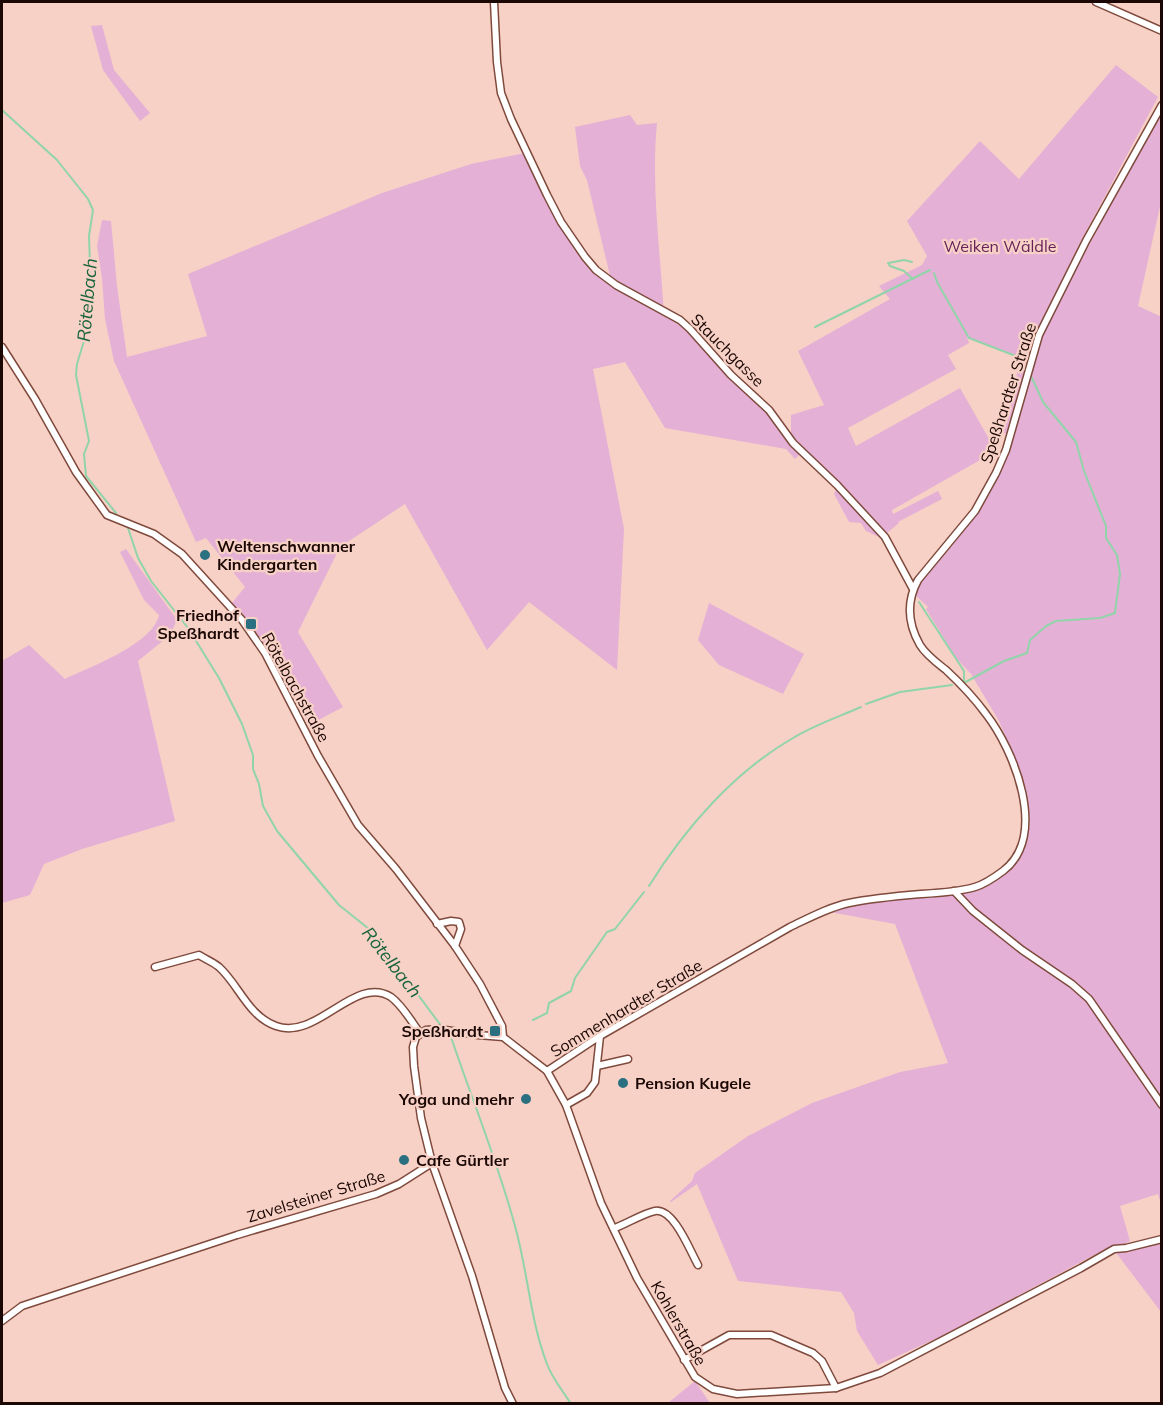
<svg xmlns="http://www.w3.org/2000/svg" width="1163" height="1405" viewBox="0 0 1163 1405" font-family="Mulish,sans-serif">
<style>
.green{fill:#e4b0d6}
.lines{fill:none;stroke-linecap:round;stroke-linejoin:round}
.stream{stroke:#91d4aa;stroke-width:2}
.street-casing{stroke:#7f4a3c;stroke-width:9}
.street{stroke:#fff;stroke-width:6}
.poi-dot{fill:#2b7080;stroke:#f7d1c6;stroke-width:2}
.labels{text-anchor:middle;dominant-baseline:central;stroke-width:4.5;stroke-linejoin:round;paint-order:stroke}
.park-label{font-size:16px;fill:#662259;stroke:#f7d1c6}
.street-label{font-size:16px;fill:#1b0703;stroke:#f7d1c6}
.poi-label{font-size:16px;font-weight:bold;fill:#1b0703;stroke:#f7d1c6;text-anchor:start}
.water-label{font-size:18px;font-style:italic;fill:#19643d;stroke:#f7d1c6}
</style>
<rect width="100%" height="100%" fill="#f7d1c6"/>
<g class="green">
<path d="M102,25L114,70L150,113L140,121L103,70L91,26Z"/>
<path d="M1116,65L1158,97L1082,239L1027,354L1012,355L967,337L969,343L948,355L956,369L848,428L856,446L960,388L996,451L892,510L893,514L938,491L942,499L898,522L899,523L881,538L866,531L861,523L849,522L834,494L839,483L805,449L795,459L786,449L665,428L625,362L593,369L624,529L617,670L529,602L487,650L405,504L340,547L298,632L343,707L309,725L268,648L232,603L245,587L206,538L196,542L114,361L105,319L102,278L97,246L102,220L111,221L117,286L127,357L207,336L188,274L382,193L471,164L525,153L560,223L612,284L587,180L580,166L575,127L630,115L637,125L657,123C651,186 660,250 664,314L688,331L728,378L766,411L787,439L791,435V415L824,405L798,351L890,299L879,286L922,265L927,256L907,221L980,141L1019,179Z"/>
<path d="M1161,110V202L1138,306L1162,317V1207L1158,1194L1120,1206L1130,1241L1120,1246L1123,1253L1143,1246L1161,1244V1312L1111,1246L944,1335L878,1365L857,1331L854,1313L841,1292L738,1281L697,1184L671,1202L670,1201L692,1181L695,1173L748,1136L812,1103L900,1072L948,1063L895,924L830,912L885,899L946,895L996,879L1013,865L1026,842L1030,825L1025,793L1016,762L999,721L971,674L956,658L926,609L928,607L914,594C933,557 967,530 988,494C1013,451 1017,404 1033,358C1037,348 1041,338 1045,328Z"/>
<path d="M1020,363L1026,365L1008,434L1001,432Z"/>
<path d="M126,549L177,620L170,635L138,661L175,821L82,849L44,864L30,895L2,903V661L29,645L65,679C90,667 153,644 159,615L144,600L120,552Z"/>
<path d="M709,603L804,654L783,694L719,665L698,640Z"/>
<path d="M695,1381L710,1403H668Z"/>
</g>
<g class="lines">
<g class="stream">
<path d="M2,110L57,160L88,199L93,210L89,236L90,265L87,331L77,364L76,375L89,441L84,454L86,476L116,513"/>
<path d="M912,262L904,260L888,263L890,266L904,271L913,279"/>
<path d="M934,273L937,282L969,338L1021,358"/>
<path d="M815,327L930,270"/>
<path d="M127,525L138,558L151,581L188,628L219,678L242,724L253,755V769L259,784L263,806L277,831L339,905L369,929L442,1027"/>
<path d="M919,602L964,671V682"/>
<path d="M962,684L1004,661L1027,653L1030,640L1046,626L1056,621L1100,618L1115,613L1120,574L1117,555L1106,538V526L1084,471L1076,442L1043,402L1032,378"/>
<path d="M866,704L900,692L952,685"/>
<path d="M649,886C685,828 734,772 793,738C814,725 838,717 861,707"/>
<path d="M533,1020L547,1013L549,1003L571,991L575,978L607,932L615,929L644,892"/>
<path d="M446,1032L452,1040C473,1102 498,1163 515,1226C528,1272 530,1320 547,1364C552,1378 563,1391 571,1404"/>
</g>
<defs>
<g id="street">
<path d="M494,2L497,62L501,93L511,119L547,195L561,222L585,257L596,270L616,285L680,320L690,329L731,375L769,410L793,443L837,485L885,537L913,589"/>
<path d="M1096,2L1162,31"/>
<path d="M2,347L35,399L76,472L107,515L154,534L182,554L242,620L265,653L318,756L358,825L396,869L455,946L480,984L502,1026L503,1037"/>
<path d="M954,891L973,911L1022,950L1072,984L1089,999L1162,1105"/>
<path d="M437,924L451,921L459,922L461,929L455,946"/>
<path d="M155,967L199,955C205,959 213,962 219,967C239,985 248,1016 276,1026C317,1041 355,974 391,997C403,1006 411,1021 420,1033"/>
<path d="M597,1066L628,1059"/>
<path d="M547,1071L600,1036L790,927C809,918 829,907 849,903C873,898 897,896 921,894C939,893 958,892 975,887C985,884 995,877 1003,871C1049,836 1014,750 986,714C975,699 960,683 946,670C937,663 926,655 920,645C908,624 906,602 918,580L975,511L996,473L1006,450L1039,335L1086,241L1162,105"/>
<path d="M566,1105L587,1093L595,1082L600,1036"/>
<path d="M615,1228C626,1224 644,1213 655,1211C674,1208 690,1251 698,1265"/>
<path d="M2,1321L22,1306L237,1235L376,1194L399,1184L432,1163"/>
<path d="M684,1360L729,1335H771L813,1353L822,1361L836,1388"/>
<path d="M513,1404L505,1388L472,1276L432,1163L421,1118L414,1066L413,1047L416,1037L426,1030L439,1029L478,1035L503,1037L547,1071L566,1105L601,1203L637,1278L695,1377L713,1389L737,1394L836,1388L880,1373L1081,1268L1114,1249L1126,1248L1162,1239"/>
</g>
</defs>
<use href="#street" class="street-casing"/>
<use href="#street" class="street"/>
</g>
<g class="poi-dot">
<circle cx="205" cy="555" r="6"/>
<rect x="245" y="618" width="12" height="12" rx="3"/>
<rect x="489" y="1025" width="12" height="12" rx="3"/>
<circle cx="623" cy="1083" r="6"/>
<circle cx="526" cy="1099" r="6"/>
<circle cx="404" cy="1160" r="6"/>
</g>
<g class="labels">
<g class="park-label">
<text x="1000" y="246">Weiken Wäldle</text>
</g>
<g class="street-label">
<text transform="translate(728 350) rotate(45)">Stauchgasse</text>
<text transform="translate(1008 393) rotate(-72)">Speßhardter Straße</text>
<text transform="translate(296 687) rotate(61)">Rötelbachstraße</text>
<text transform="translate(626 1008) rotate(-31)">Sommenhardter Straße</text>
<text transform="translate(316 1196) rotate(-17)">Zavelsteiner Straße</text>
<text transform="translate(679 1323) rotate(60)">Kohlerstraße</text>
</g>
<g class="poi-label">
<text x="217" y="546">Weltenschwanner<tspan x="217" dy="18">Kindergarten</tspan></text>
<text x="239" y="615" text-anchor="end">Friedhof<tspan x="239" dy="18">Speßhardt</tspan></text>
<text x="483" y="1031" text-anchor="end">Speßhardt</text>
<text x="635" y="1083">Pension Kugele</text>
<text x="514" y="1099" text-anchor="end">Yoga und mehr</text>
<text x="416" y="1160">Cafe Gürtler</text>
</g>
<g class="water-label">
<text transform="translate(87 300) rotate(-85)">Rötelbach</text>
<text transform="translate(392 962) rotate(52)">Rötelbach</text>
</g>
</g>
<rect width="1163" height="1405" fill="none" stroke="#1b0703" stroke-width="6"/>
</svg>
